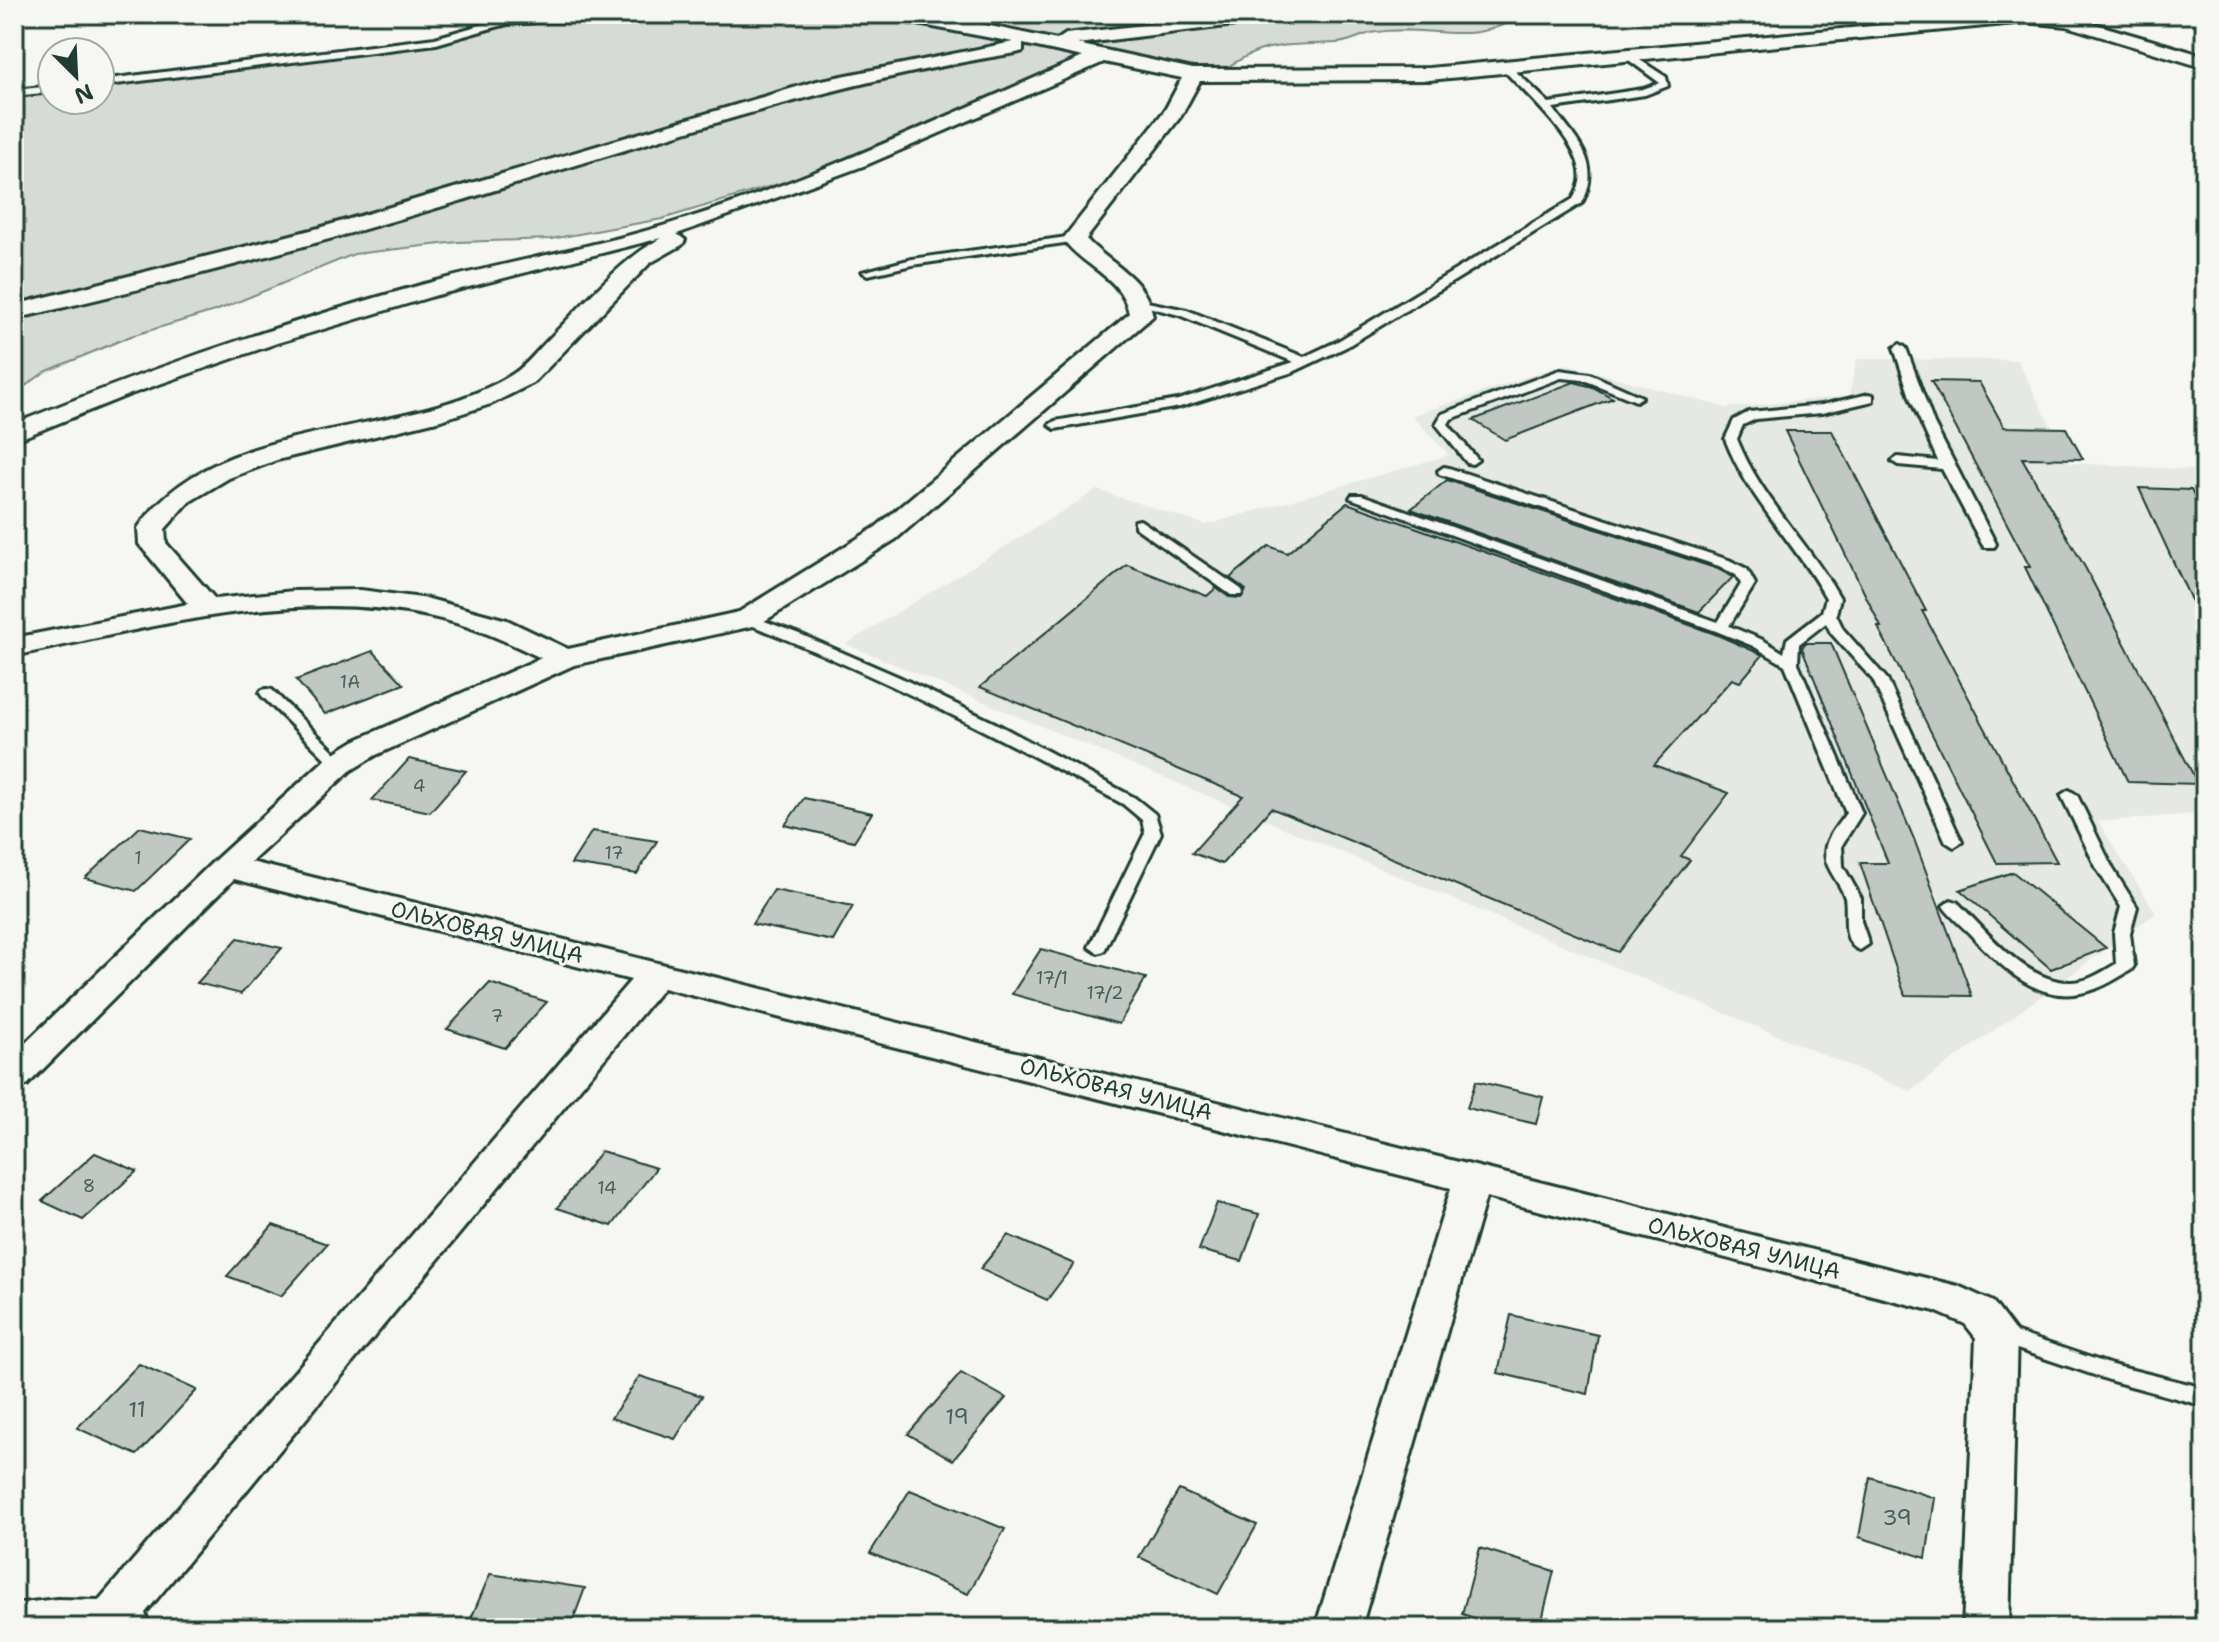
<svg xmlns="http://www.w3.org/2000/svg" width="2219" height="1642" viewBox="0 0 2219 1642" font-family="'Shantell Sans',sans-serif">
<style>
.built{fill:#e6e8e4}
.green{fill:#d6dbd6;stroke:#7a8c85;stroke-width:2}
.building{fill:#c1c8c3;stroke:#1f3d34;stroke-width:2}
.lines{fill:none;stroke-linecap:round;stroke-linejoin:round}
.service-casing{stroke:#1f3d34;stroke-width:6}
.minor-casing{stroke:#1f3d34;stroke-width:6}
.service{fill:#f6f6f2;fill-rule:evenodd}
.minor{fill:#f6f6f2;fill-rule:evenodd}
.labels{text-anchor:middle;dominant-baseline:central;stroke-width:6;stroke-linejoin:round;paint-order:stroke}
.number-label{font-size:18px;fill:#486058}
.street-label{font-size:22px;fill:#1f3d34;stroke:#f6f6f2}
.near-number-label{font-size:22px;fill:#486058}
</style>
<rect width="100%" height="100%" fill="#f6f6f2"/>
<filter id="ink" filterUnits="userSpaceOnUse"><feTurbulence type="fractalNoise" baseFrequency=".0125" numOctaves="2"/><feDisplacementMap in="SourceGraphic" scale="16" xChannelSelector="R" yChannelSelector="G"/><feConvolveMatrix kernelMatrix="1 2 1 2 8 2 1 2 1" color-interpolation-filters="sRGB"/></filter>
<g filter="url(#ink)">
<path class="built" d="M1857,359L2017,360L2070,463L2196,470L2205,484V813L2098,822L2156,913L1910,1091L846,644L1097,490L1206,525L1449,455L1412,416L1565,364L1727,408L1849,396Z"/>
<g class="green">
<path d="M850,14L927,23L1098,56L821,171L662,219L551,239L458,242L354,254L218,310L131,336L45,372L14,394V97L52,92V100H100V86L441,43L517,24Z"/>
<path d="M981,14H1525C1468,49 1435,24 1377,32C1363,33 1350,43 1336,43C1286,46 1264,40 1221,72C1186,68 993,37 977,18Z"/>
</g>
<g class="building">
<path d="M1931,381L1979,382L2004,427L2066,428L2083,459L2022,458L2086,569L2198,784L2128,782L2025,567H2030Z"/>
<path d="M1574,382L1593,387L1613,398L1505,440L1473,420Z"/>
<path d="M1785,431H1832L1926,611H1922L2057,862L1997,863L1878,627H1881Z"/>
<path d="M1447,480L1718,569L1733,577L1699,612L1411,509Z"/>
<path d="M2139,488L2191,490L2205,519V630Z"/>
<path d="M1347,503L1715,634L1763,655L1740,682L1732,679L1654,765L1729,793L1681,856L1690,860L1618,952L1271,808L1222,864L1192,853L1243,796L980,687L1127,565L1207,596L1216,588L1229,597L1241,598L1246,590L1230,578L1269,546L1287,553Z"/>
<path d="M1805,643H1831L1914,839L1972,996L1905,995L1860,863H1888L1802,648Z"/>
<path d="M373,651L404,684L325,714L296,680Z"/>
<path d="M409,759L466,771L430,812L372,800Z"/>
<path d="M804,798L872,813L854,841L785,825Z"/>
<path d="M140,827L190,839L136,891L85,878Z"/>
<path d="M592,831L657,841L637,874L571,864Z"/>
<path d="M2013,872L2106,948L2051,969L1960,890Z"/>
<path d="M774,890L853,906L833,941L752,924Z"/>
<path d="M238,938L282,948L241,994L197,983Z"/>
<path d="M1041,949L1092,963L1146,978L1119,1024L1012,994Z"/>
<path d="M490,983L547,1002L505,1048L447,1029Z"/>
<path d="M1476,1081L1543,1097L1536,1124L1467,1108Z"/>
<path d="M601,1151L656,1168L612,1226L557,1208Z"/>
<path d="M95,1153L137,1171L83,1220L42,1201Z"/>
<path d="M1217,1203L1259,1214L1242,1261L1199,1250Z"/>
<path d="M273,1225L327,1244L281,1296L227,1276Z"/>
<path d="M1008,1235L1074,1264L1047,1300L980,1269Z"/>
<path d="M1511,1315L1598,1335L1588,1394L1498,1373Z"/>
<path d="M139,1364L197,1390L137,1455L77,1428Z"/>
<path d="M961,1373L1006,1398L953,1460L908,1434Z"/>
<path d="M640,1376L702,1396L675,1439L611,1418Z"/>
<path d="M1870,1477L1935,1498L1926,1558L1859,1537Z"/>
<path d="M910,1490L1005,1529L968,1594L870,1553Z"/>
<path d="M1179,1490L1257,1525L1218,1594L1139,1557Z"/>
<path d="M1480,1548L1554,1571L1540,1628H1506L1462,1614Z"/>
<path d="M490,1574L585,1588L570,1628H467Z"/>
</g>
<g class="lines">
<defs>
<g id="service">
<path d="M574,14H623L618,17L506,24L436,44L100,86V80L435,38L505,18Z"/>
<path d="M735,14H752L747,17Z"/>
<path d="M1629,53L1666,77L1668,86L1645,95L1553,108C1576,141 1603,162 1582,203L1346,347L1293,372L1180,407L1055,429L1049,425L1055,421L1178,400L1294,362L1179,315L1137,304V300L1187,310L1304,357L1338,341L1573,199C1576,194 1579,187 1580,182C1587,145 1522,91 1500,66L1508,64L1549,103L1643,89L1660,83L1626,58V54Z"/>
<path d="M52,86V92L14,96V90Z"/>
<path d="M1074,236L1079,239L1078,241L912,265L868,275L862,272L912,259Z"/>
<path d="M1900,344L1906,348L1934,424L1996,544L1994,547H1984L1982,544L1942,469L1898,465L1892,461L1898,457L1938,461L1911,400L1894,348Z"/>
<path d="M1560,370L1590,374L1642,397L1636,401L1584,380L1561,378L1451,419L1448,424L1478,460L1472,464L1467,463L1436,424L1442,414Z"/>
<path d="M1869,394L1873,395V401L1822,413L1756,419L1743,425L1737,439C1761,499 1809,543 1840,598L1836,614L1843,629L1887,679L1962,842L1954,847L1946,842L1873,680L1831,633L1826,623L1799,644L1798,663L1862,813L1842,845L1843,866L1861,898V921L1869,944L1860,950C1840,944 1848,913 1845,898C1840,880 1821,867 1826,846C1828,835 1840,822 1846,813L1785,665L1753,646L1716,631L1350,498L1352,495H1362L1718,622L1741,584L1736,575L1719,566L1439,474L1438,471L1444,467L1449,468L1729,560L1747,569L1755,584L1729,626L1763,640L1784,653L1787,639L1822,612L1826,598C1795,543 1748,499 1725,439L1734,420L1749,412L1822,405Z"/>
<path d="M1140,520L1241,589L1243,592L1241,595H1231L1135,527V521Z"/>
<path d="M748,615L802,635L899,677L995,723L1135,798L1155,814L1161,833L1104,951L1098,953L1089,947L1145,833L1142,820L1123,804C999,737 875,673 743,622L741,619Z"/>
<path d="M267,689L272,690L344,761L347,764L344,767H334L262,696L260,693L262,690Z"/>
<path d="M2069,790L2077,795L2113,869L2137,907L2130,933L2134,966L2131,970C2113,981 2095,992 2074,994C2031,999 1996,961 1969,933C1960,924 1950,916 1943,906L1951,900L1957,902C1987,931 2025,983 2071,982C2088,982 2102,972 2116,964L2114,933L2121,907L2097,869L2061,795Z"/>
<path d="M1997,1326L2112,1365L2205,1388V1406L2112,1381L1990,1340L1987,1334L1990,1328Z"/>
</g>
<path id="minor" d="M882,14L938,15L1057,40L1066,34L1239,14H1294L1285,19L1077,44L1193,69L1429,68L2000,14L2068,16L2205,56V68L2066,26L2026,22L1429,80L1200,81L1181,116L1086,239C1111,266 1145,276 1153,316L896,539L758,625L574,665L376,755L350,771L251,862L1958,1286L1993,1302L2017,1334L2009,1628H1963L1976,1338L1965,1324L1935,1311L1486,1197L1361,1628H1315L1451,1188L663,988L145,1613L150,1628H14V1604L57,1599L99,1600L631,980L234,879L27,1085L14,1089V1054L215,860L328,757L354,741L541,658C504,640 468,624 428,616C292,587 147,628 14,656V638L188,604L139,544L138,528C217,412 403,443 513,374C526,366 537,351 548,340C584,304 617,263 661,238L437,295L277,343L128,395L14,441V424C147,370 282,323 421,285C508,261 599,247 685,219C821,176 952,113 1083,57L1023,44V51L1016,53C825,83 644,145 460,201C313,246 164,284 14,319V305L319,228L817,81L1013,42L891,19ZM1104,62L1182,78L1165,110L1063,239C1083,267 1123,277 1129,314L876,527L739,612L568,649L507,620L429,599L361,590L293,591L215,599L166,543L165,529L189,502L229,478L277,460L441,420L491,404L533,383L650,263L682,245L685,240L677,234L866,165Z"/>
</defs>
<use href="#service" class="service-casing"/>
<use href="#minor" class="minor-casing"/>
<use href="#service" class="service"/>
<use href="#minor" class="minor"/>
</g>
</g>
<g class="labels">
<g class="number-label">
<text x="350" y="682">1А</text>
<text x="419" y="786">4</text>
<text x="614" y="853">17</text>
<text x="138" y="858">1</text>
<text x="1052" y="978">17/1</text>
<text x="1105" y="993">17/2</text>
<text x="497" y="1016">7</text>
<text x="89" y="1186">8</text>
<text x="607" y="1188">14</text>
</g>
<g class="street-label">
<text transform="translate(487 932) rotate(14)">ОЛЬХОВАЯ УЛИЦА</text>
<text transform="translate(1116 1089) rotate(14)">ОЛЬХОВАЯ УЛИЦА</text>
<text transform="translate(1744 1248) rotate(14)">ОЛЬХОВАЯ УЛИЦА</text>
</g>
<g class="near-number-label">
<text x="137" y="1409">11</text>
<text x="957" y="1416">19</text>
<text x="1897" y="1517">39</text>
</g>
</g>
<rect width="2219" height="1642" fill="none" stroke="#f6f6f2" stroke-width="48"/>
<rect x="24" y="24" width="2171" height="1594" fill="none" stroke="#1f3d34" stroke-width="3" filter="url(#ink)"/>
<g transform="translate(76 76) rotate(156)"><circle r="38" fill="#f6f6f2" stroke="#a0aca6" stroke-width="2"/>
<path d="M0-6L14 30L0 20L-14 30Z" fill="#1f3d34"/>
<text y="-12" font-size="22" font-weight="bold" text-anchor="middle" fill="#1f3d34">N</text>
</g>
</svg>
